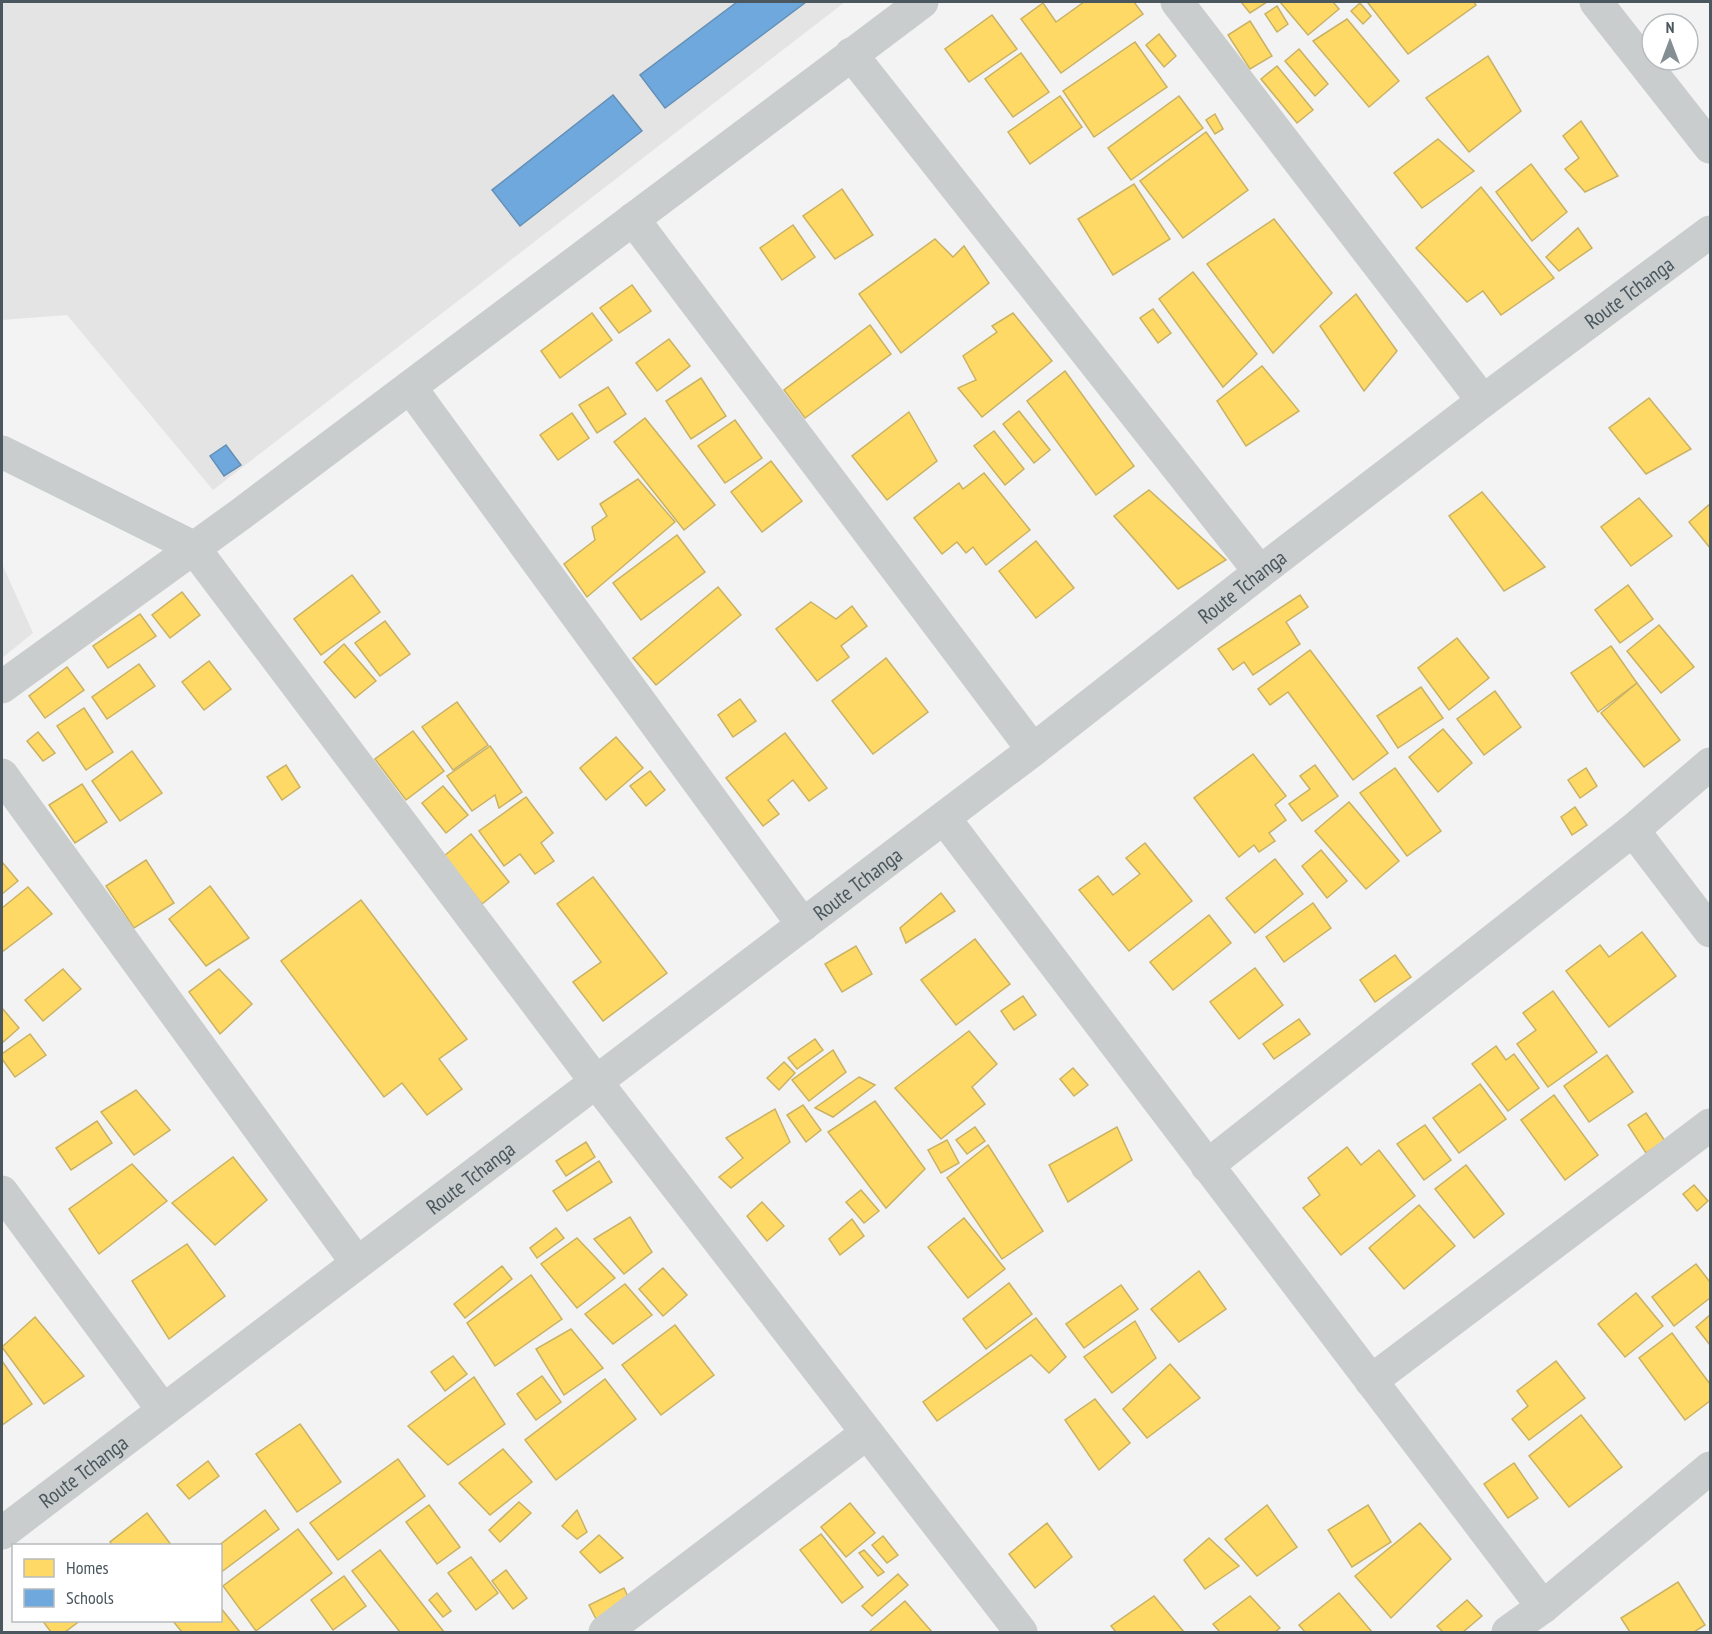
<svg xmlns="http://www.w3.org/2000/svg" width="1712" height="1634" viewBox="0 0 1712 1634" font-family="'PT Sans Narrow',sans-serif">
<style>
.education{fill:#e5e4e4}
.homes{fill:#ffd966;stroke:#c9b264;stroke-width:1.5}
.schools{fill:#6fa8dc;stroke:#6490b6;stroke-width:1.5}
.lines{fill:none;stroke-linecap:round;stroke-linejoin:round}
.street{stroke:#cacdce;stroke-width:33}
.labels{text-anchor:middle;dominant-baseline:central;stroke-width:6;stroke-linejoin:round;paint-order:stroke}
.street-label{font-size:21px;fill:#4a575e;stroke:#fff}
</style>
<rect width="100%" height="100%" fill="#f3f3f3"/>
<g class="education">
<path d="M2,2H845L213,490L67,315L2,320Z"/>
<path d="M2,564L33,633L2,658Z"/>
</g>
<g class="homes">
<path d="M1084,2H1134L1143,14L1061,73L1021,19L1043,3L1056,22Z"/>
<path d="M1241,2H1267L1250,13Z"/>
<path d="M1280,2H1333L1339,9L1308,35Z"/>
<path d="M1370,2H1474L1476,5L1408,54L1368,3Z"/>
<path d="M1360,3L1371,16L1363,24L1351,11Z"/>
<path d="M1277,6L1288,24L1277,32L1265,14Z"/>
<path d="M992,15L1017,49L969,82L945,49Z"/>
<path d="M1347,19L1399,81L1369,107L1313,41Z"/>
<path d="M1250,21L1272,56L1250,69L1228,35Z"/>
<path d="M1159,34L1176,56L1164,67L1146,45Z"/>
<path d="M1135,42L1167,87L1094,137L1063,91Z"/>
<path d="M1299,49L1328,84L1315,96L1285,61Z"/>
<path d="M1021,53L1049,92L1013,117L985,79Z"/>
<path d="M1488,56L1521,111L1469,152L1426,98Z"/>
<path d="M1277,66L1313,110L1297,123L1261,79Z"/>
<path d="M1060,96L1082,127L1030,164L1008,132Z"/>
<path d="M1179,96L1203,128L1131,180L1108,148Z"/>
<path d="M1215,114L1223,129L1215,134L1206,120Z"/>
<path d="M1581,121L1618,176L1585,192L1565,169L1579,158L1563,136Z"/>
<path d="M1206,132L1248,190L1183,238L1140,181Z"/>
<path d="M1438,139L1474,171L1422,208L1394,173Z"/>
<path d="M1531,164L1567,212L1532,241L1496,192Z"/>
<path d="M1134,184L1170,239L1113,275L1078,219Z"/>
<path d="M1481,187L1554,278L1501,315L1483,291L1467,302L1416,248Z"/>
<path d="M842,189L873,235L835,259L803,216Z"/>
<path d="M1274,219L1332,293L1273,353L1207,264Z"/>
<path d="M793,225L815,257L782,280L760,248Z"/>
<path d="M1578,228L1592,248L1559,271L1546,257Z"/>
<path d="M935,239L953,257L964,246L989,283L901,353L859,294Z"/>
<path d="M1193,272L1257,354L1223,387L1159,299Z"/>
<path d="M632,285L651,311L619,333L600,308Z"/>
<path d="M1356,294L1397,351L1364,391L1320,326Z"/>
<path d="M1153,309L1171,333L1158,343L1140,318Z"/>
<path d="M592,313L612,340L560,378L541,351Z"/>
<path d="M1013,313L1052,361L982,417L958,388L976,380L963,356L997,332L992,326Z"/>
<path d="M870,325L891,354L805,418L784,390Z"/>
<path d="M669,339L690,366L657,391L636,363Z"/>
<path d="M1262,366L1299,411L1246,446L1217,401Z"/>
<path d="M1065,371L1134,466L1096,495L1027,401Z"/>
<path d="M701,378L726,416L691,439L666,401Z"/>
<path d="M608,387L626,414L597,433L579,405Z"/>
<path d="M1649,398L1691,449L1646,474L1609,428Z"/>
<path d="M1019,411L1050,450L1034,463L1003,424Z"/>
<path d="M909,412L937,461L887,500L852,456Z"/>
<path d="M572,413L589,438L558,460L540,435Z"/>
<path d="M645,418L715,505L684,530L614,442Z"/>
<path d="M735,420L762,458L725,483L698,446Z"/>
<path d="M994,431L1024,469L1005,485L974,446Z"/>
<path d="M771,461L802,501L762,532L731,492Z"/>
<path d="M984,473L1030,530L986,565L973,547L966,553L957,542L942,554L914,518L959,483L963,489Z"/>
<path d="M638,479L675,522L587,597L564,564L595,540L592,527L607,516L600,504Z"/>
<path d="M1149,490L1226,560L1178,589L1114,516Z"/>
<path d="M1482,492L1545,567L1504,591L1449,516Z"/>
<path d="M1639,498L1672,536L1631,566L1601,527Z"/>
<path d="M1710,504V548L1689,522Z"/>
<path d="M677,535L705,572L641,620L613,583Z"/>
<path d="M1036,541L1074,588L1036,618L999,571Z"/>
<path d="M352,575L380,612L321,655L294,619Z"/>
<path d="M1628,585L1653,619L1620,643L1595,610Z"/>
<path d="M718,587L741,615L656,685L633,658Z"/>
<path d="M182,592L200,615L170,638L152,615Z"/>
<path d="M1300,595L1308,607L1286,622L1300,644L1253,675L1244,662L1233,670L1218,649Z"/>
<path d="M811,602L836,619L852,606L867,626L841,646L849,657L817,681L776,629Z"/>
<path d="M140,614L156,636L108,668L93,646Z"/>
<path d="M385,621L410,654L380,676L355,643Z"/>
<path d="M1659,625L1694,667L1661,693L1627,651Z"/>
<path d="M1457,638L1489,678L1449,710L1418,668Z"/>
<path d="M344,644L376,681L355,698L324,662Z"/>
<path d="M1611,646L1637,683L1598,712L1571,673Z"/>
<path d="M1310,650L1388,753L1353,780L1288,692L1270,705L1258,689Z"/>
<path d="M886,658L928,712L873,754L832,701Z"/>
<path d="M209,661L231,689L204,710L182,682Z"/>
<path d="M139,664L155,686L107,719L92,697Z"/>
<path d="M67,667L84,690L45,718L29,696Z"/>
<path d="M1637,683L1680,740L1644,767L1601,713Z"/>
<path d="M1421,687L1443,718L1398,748L1377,716Z"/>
<path d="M1495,691L1521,727L1484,755L1457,719Z"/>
<path d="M740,699L756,721L733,737L718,715Z"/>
<path d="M457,702L488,745L453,770L422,727Z"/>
<path d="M84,708L113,752L86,770L57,726Z"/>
<path d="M1443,729L1472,763L1438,792L1409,757Z"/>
<path d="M413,731L444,771L406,800L375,759Z"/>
<path d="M38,732L55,753L43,761L27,741Z"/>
<path d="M785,733L827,788L809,801L793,780L768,800L779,814L763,826L726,778Z"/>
<path d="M616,737L643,768L606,800L580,768Z"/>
<path d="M490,746L522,792L499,808L495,795L472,811L447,776Z"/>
<path d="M132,751L162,793L120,821L92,781Z"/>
<path d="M1253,754L1286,796L1275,805L1286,820L1269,833L1275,841L1259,852L1254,845L1239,857L1194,798Z"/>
<path d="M286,765L300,787L282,800L267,777Z"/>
<path d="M1315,765L1338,796L1302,821L1289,804L1310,789L1300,776Z"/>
<path d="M1395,768L1441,831L1407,856L1360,793Z"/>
<path d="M1586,768L1597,786L1580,798L1568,780Z"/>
<path d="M650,771L665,790L646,806L630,786Z"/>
<path d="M82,784L107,822L75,843L49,805Z"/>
<path d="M443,786L468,815L446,833L422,803Z"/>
<path d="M526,797L553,833L541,843L554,861L535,874L520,854L504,866L479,831Z"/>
<path d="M1349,802L1399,861L1366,889L1315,831Z"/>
<path d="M1575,807L1587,825L1572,835L1561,817Z"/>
<path d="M471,834L509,882L482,904L444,856Z"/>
<path d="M1145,843L1192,901L1129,951L1079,890L1098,876L1113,895L1140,874L1126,858Z"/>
<path d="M1321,850L1347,881L1327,898L1302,866Z"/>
<path d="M1275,859L1303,894L1255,933L1226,898Z"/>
<path d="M146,860L174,903L134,928L106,886Z"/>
<path d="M2,862L18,881L2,894Z"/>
<path d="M593,877L667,973L603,1021L573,982L601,962L557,904Z"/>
<path d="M210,886L249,938L206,966L169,919Z"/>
<path d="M28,887L52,914L2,952V908Z"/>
<path d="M941,893L955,911L906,943L900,928Z"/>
<path d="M361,900L467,1039L439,1059L462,1089L427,1115L402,1083L384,1097L281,961Z"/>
<path d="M1313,903L1331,928L1284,962L1266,937Z"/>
<path d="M1209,915L1231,943L1173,990L1150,962Z"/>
<path d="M1642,932L1676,976L1609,1027L1566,971L1600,945L1609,957Z"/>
<path d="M975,939L1010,984L956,1025L921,980Z"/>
<path d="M856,946L872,974L842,992L825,964Z"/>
<path d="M1395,955L1411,977L1375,1002L1360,980Z"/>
<path d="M1255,968L1283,1005L1239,1039L1210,1002Z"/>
<path d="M63,969L81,989L43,1021L25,1000Z"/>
<path d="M219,969L252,1004L220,1034L189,992Z"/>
<path d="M1553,991L1597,1052L1548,1087L1517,1044L1536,1030L1523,1013Z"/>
<path d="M1023,996L1036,1015L1014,1030L1001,1011Z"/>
<path d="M2,1008L19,1028L2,1043Z"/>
<path d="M1299,1019L1310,1034L1274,1059L1263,1044Z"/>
<path d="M969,1031L997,1064L972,1087L985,1104L941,1139L895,1088Z"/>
<path d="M30,1034L46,1055L15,1077L2,1059V1054Z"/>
<path d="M815,1039L823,1050L797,1069L788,1058Z"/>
<path d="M1496,1046L1506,1060L1514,1054L1539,1088L1508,1111L1472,1064Z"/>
<path d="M833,1050L846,1072L809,1101L792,1080Z"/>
<path d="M1607,1055L1633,1092L1589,1122L1564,1086Z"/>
<path d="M784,1062L795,1073L779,1090L767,1078Z"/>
<path d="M1073,1068L1088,1085L1074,1096L1060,1079Z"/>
<path d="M859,1077L875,1085L833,1117L815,1108Z"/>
<path d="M1480,1084L1506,1119L1459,1153L1433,1118Z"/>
<path d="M136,1090L170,1130L134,1155L101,1112Z"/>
<path d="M1554,1095L1598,1155L1565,1180L1521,1120Z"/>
<path d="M875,1101L925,1169L886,1208L828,1132Z"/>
<path d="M803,1105L821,1130L806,1142L787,1115Z"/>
<path d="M775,1109L790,1142L731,1188L719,1177L743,1158L726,1138Z"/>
<path d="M1646,1113L1665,1141L1646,1153L1628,1125Z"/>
<path d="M97,1121L112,1143L71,1170L56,1148Z"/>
<path d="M1425,1125L1451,1160L1424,1180L1397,1144Z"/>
<path d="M975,1127L985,1141L967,1154L956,1140Z"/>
<path d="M1117,1127L1132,1160L1068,1202L1049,1165Z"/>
<path d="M947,1140L959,1163L941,1173L928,1150Z"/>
<path d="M586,1142L595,1157L566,1176L556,1161Z"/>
<path d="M988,1145L1043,1231L1002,1259L947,1178Z"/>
<path d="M1347,1147L1361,1165L1379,1150L1415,1196L1341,1255L1303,1208L1320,1195L1308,1178Z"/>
<path d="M233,1157L267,1200L215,1245L172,1203Z"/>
<path d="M599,1161L612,1182L567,1211L553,1191Z"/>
<path d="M132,1164L167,1201L99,1254L69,1209Z"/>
<path d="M1466,1165L1504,1214L1474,1238L1435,1189Z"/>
<path d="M1694,1185L1708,1201L1697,1211L1683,1194Z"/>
<path d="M861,1190L879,1211L864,1223L846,1202Z"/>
<path d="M762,1202L784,1226L767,1241L747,1216Z"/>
<path d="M1419,1205L1455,1246L1404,1289L1369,1248Z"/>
<path d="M630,1217L652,1252L624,1274L594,1239Z"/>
<path d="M964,1218L1005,1269L968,1298L928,1247Z"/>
<path d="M852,1219L864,1236L840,1255L829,1239Z"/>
<path d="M556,1228L564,1238L537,1258L530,1248Z"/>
<path d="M577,1238L615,1278L577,1308L541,1264Z"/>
<path d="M187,1244L225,1296L169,1339L132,1281Z"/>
<path d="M1696,1264L1710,1282V1298L1674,1326L1652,1297Z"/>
<path d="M502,1266L512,1279L465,1318L454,1304Z"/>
<path d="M663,1268L687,1295L663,1316L639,1289Z"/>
<path d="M1199,1271L1226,1309L1179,1342L1151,1309Z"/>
<path d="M531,1275L562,1319L495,1366L467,1323Z"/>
<path d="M1009,1283L1032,1314L986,1349L963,1319Z"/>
<path d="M625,1284L652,1315L613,1344L585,1314Z"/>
<path d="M1121,1285L1138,1309L1084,1348L1066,1324Z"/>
<path d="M1636,1293L1663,1326L1625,1357L1598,1324Z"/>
<path d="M1710,1315V1345L1696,1327Z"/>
<path d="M35,1317L84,1376L44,1404L2,1347Z"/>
<path d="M1036,1318L1066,1357L1049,1373L1031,1355L937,1421L923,1402Z"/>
<path d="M1135,1321L1156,1358L1112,1393L1084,1357Z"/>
<path d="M675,1325L714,1375L661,1415L622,1365Z"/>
<path d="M571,1329L603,1368L564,1395L536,1349Z"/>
<path d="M1672,1333L1710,1384V1401L1685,1420L1639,1358Z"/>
<path d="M453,1356L467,1374L445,1391L431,1372Z"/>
<path d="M2,1361L32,1404L2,1425Z"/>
<path d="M1556,1361L1585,1398L1529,1440L1512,1419L1528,1406L1517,1391Z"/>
<path d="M1170,1364L1200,1398L1147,1438L1123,1409Z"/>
<path d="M542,1376L561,1402L536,1420L517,1394Z"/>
<path d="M474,1377L505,1424L448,1465L408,1426Z"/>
<path d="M605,1379L636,1419L556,1480L525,1440Z"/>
<path d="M1095,1399L1130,1443L1099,1470L1065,1420Z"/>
<path d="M1581,1415L1622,1467L1569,1507L1529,1456Z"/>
<path d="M300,1424L341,1482L297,1512L256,1454Z"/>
<path d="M503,1449L532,1482L490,1515L459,1483Z"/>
<path d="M398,1459L425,1496L338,1560L310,1523Z"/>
<path d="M208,1461L219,1476L189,1499L177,1485Z"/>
<path d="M1514,1463L1538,1498L1508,1518L1484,1484Z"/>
<path d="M519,1502L531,1513L500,1542L489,1530Z"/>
<path d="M850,1503L875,1533L846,1557L821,1527Z"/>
<path d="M429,1505L460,1547L437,1564L406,1522Z"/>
<path d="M1267,1505L1297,1547L1257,1576L1225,1539Z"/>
<path d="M1368,1505L1391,1542L1352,1567L1328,1530Z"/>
<path d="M265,1510L279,1529L220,1573V1546H218Z"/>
<path d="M577,1510L587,1532L577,1539L562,1526Z"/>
<path d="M147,1513L172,1546H113L110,1542Z"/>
<path d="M1047,1523L1072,1557L1035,1588L1009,1554Z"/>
<path d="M1420,1523L1451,1559L1391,1618L1355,1576Z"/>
<path d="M298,1529L332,1573L256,1631L223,1586Z"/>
<path d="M821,1534L863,1587L842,1603L800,1550Z"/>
<path d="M599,1535L623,1558L600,1573L580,1552Z"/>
<path d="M883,1536L898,1555L887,1563L872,1545Z"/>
<path d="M1209,1538L1239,1566L1205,1589L1184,1560Z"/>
<path d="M380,1550L444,1632H400L352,1571Z"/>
<path d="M864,1550L884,1572L878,1576L859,1553Z"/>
<path d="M471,1557L498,1593L476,1610L448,1573Z"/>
<path d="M506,1570L527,1598L513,1609L492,1581Z"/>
<path d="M898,1574L908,1585L872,1616L862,1606Z"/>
<path d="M344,1576L366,1606L333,1630L311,1600Z"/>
<path d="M1678,1582L1705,1625L1694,1632H1630L1621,1618Z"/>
<path d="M624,1588L633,1608L599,1625L589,1605Z"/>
<path d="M437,1593L451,1611L443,1617L429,1600Z"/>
<path d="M1339,1593L1372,1632H1305L1299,1625Z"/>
<path d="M1154,1596L1184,1632H1116L1111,1626Z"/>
<path d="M1250,1596L1280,1628L1275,1632H1220L1213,1624Z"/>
<path d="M1467,1600L1482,1616L1463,1632H1443L1437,1626Z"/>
<path d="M905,1601L932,1632H869Z"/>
<path d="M220,1607L240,1632H182L172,1620H220Z"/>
<path d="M42,1620H81L65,1632H51Z"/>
</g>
<g class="schools">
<path d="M737,2H806L665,108L640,75Z"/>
<path d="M613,95L642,131L520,226L492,190Z"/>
<path d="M226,445L241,465L224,476L210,456Z"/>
</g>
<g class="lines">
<g class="street">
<path d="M1177,2L1483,401"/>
<path d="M1596,2L1710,147"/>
<path d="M851,54L1260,572"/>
<path d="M633,219L1033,750"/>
<path d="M410,387L803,925"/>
<path d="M2,452L193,547L597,1083L1021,1632"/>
<path d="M2,687L241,514L922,2"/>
<path d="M2,775L357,1263"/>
<path d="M944,818L1543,1607"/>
<path d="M1633,830L1710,931"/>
<path d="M1207,1166L1633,830L1710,764"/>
<path d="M2,1192L163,1410"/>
<path d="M1371,1381L1710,1125"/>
<path id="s1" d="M2,1533L1033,750L1260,572L1483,401L1710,232"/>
<path d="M605,1632L867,1433"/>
<path d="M1508,1632L1543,1607L1710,1468"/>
</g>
</g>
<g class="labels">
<g class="street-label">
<text stroke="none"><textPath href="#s1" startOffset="2046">Route Tchanga</textPath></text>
<text stroke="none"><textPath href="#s1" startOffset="1560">Route Tchanga</textPath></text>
<text stroke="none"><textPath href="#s1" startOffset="1074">Route Tchanga</textPath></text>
<text stroke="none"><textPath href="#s1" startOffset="588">Route Tchanga</textPath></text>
<text stroke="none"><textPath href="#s1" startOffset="102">Route Tchanga</textPath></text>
</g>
</g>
<rect width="1712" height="1634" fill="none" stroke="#4a575e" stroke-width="6"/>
<rect x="12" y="1544" width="210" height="78" fill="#ffffff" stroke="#b7bcbf" stroke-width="1.5"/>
<rect x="24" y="1559" width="30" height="18" fill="#ffd966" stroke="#b7bcbf" stroke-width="1.5"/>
<text x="66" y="1574" font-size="18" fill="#4a575e">Homes</text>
<rect x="24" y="1589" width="30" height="18" fill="#6fa8dc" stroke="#b7bcbf" stroke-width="1.5"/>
<text x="66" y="1604" font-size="18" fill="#4a575e">Schools</text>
<g transform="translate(1670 42)"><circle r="28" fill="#ffffff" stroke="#b7bcbf" stroke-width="1.5"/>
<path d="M0-4.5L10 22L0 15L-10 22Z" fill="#858e92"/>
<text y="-9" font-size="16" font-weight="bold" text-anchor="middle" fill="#4a575e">N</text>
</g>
</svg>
